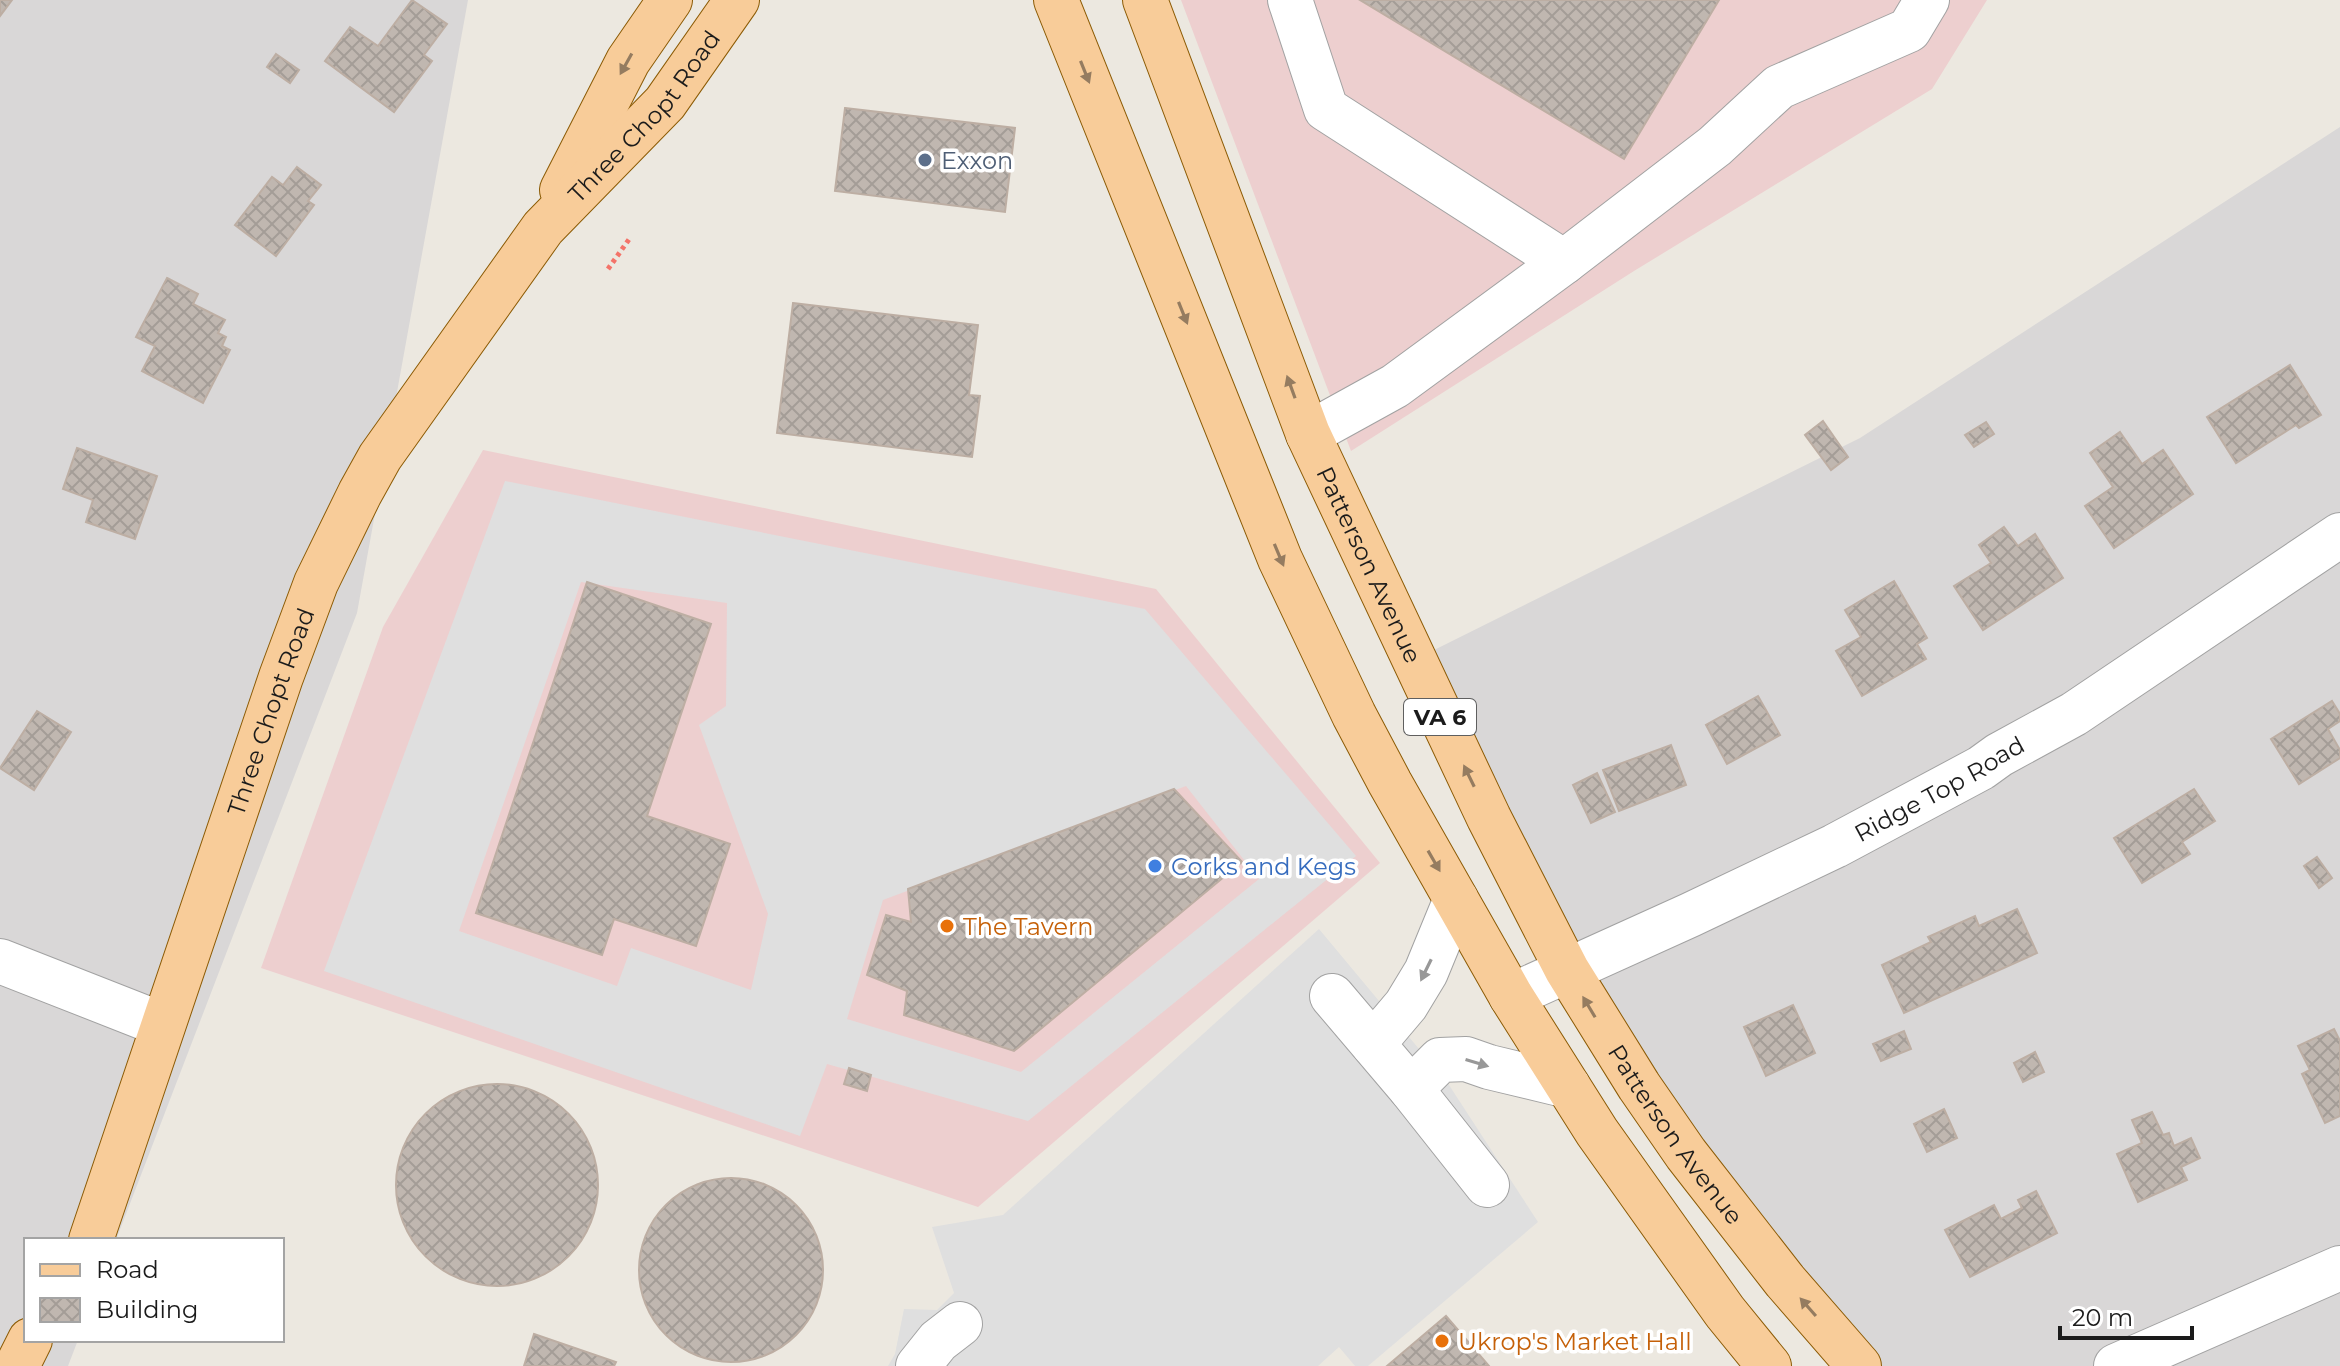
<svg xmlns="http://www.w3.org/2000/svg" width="2340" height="1366" viewBox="0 0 2340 1366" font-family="Montserrat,sans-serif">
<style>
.residential{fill:#d9d7d7}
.commercial{fill:#edcfcf}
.parking{fill:#dfdfdf;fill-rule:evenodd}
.building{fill:url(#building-cross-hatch);stroke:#bdaea3;stroke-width:2}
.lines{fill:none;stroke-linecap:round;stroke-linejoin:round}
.minor-casing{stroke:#a2a2a2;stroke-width:46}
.major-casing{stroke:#8c5b05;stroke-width:46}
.path{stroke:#f47369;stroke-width:5;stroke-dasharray:4 4;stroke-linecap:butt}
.minor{stroke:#fff;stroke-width:44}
.major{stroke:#f8cc99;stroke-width:44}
.oneway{fill:#957c60}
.oneway2{fill:#989898}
.service-dot{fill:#5c6f8a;stroke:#fff;stroke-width:3}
.shop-dot{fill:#3f7fe0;stroke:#fff;stroke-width:3}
.food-dot{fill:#e8710a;stroke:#fff;stroke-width:3}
.labels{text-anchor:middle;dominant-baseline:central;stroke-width:7;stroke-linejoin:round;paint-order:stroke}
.shield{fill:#fff;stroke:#5f5f5f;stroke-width:2}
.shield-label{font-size:22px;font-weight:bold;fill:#1b1b1b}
.street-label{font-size:24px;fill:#1b1b1b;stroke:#fff}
.service-label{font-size:24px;fill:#4e5e75;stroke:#fff;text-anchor:start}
.shop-label{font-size:24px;fill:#366cbe;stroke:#fff;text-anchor:start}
.food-label{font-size:24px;fill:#c56008;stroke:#fff;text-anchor:start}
</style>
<defs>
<pattern id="building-cross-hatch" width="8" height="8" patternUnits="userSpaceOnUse" patternTransform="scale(2)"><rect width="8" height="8" fill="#c0b7b0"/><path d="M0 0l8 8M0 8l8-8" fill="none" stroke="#a49d97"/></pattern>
</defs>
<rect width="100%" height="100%" fill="#ece8e0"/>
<g class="residential">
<path d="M0,0H468L357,613L116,1240H26V1340H78L68,1366H0Z"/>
<path d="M2340,127V1366H1859L1735,1219L1414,660L1860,438Z"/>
</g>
<g class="commercial">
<path d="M1181,0H1987L1932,89L1634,271L1351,451Z"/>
<path d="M483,450L1156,589L1380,863L978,1207L261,968L383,627Z"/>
</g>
<g class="parking">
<path d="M505,481L1145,609L1356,856L1028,1121L827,1064L800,1136L324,971ZM581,582L727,603L726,706L699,725L768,914L751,990L631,948L617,986L459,931ZM1186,786L1259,879L1021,1072L847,1019L883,900Z"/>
<path d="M1319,929L1449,1085L1538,1222L1368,1366H1355L1339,1347L1318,1366H888L895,1354L904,1309L937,1310L954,1293L932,1227L1003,1215Z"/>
</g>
<g class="building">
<path d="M0,0H12L0,16Z"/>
<path d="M412,0L447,24L424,55L432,61L394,112L325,61L350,27L378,46Z"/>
<path d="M1360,0H1719L1624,159Z"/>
<path d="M276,54L299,70L290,83L267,67Z"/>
<path d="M845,108L1015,128L1005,212L835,191Z"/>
<path d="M297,167L321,185L308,201L314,205L276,256L235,225L272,177L283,185Z"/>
<path d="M167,278L198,294L193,304L225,320L218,333L226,337L222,346L230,350L203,403L142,371L155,346L136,337Z"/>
<path d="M793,303L978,325L969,395L980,396L972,457L777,433Z"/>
<path d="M2290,365L2321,415L2299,428L2296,425L2236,463L2207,417Z"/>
<path d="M1823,421L1848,457L1831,470L1805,435Z"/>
<path d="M1986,422L1994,434L1974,447L1965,435Z"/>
<path d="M2120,432L2142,464L2163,450L2193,494L2114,548L2085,506L2113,487L2090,453Z"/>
<path d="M77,448L157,476L135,539L86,522L93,500L63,489Z"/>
<path d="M2004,527L2018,546L2035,534L2063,578L1983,630L1954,586L1991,563L1979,545Z"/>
<path d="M1894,581L1927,638L1917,644L1926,659L1862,696L1836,651L1861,637L1845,610Z"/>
<path d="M587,582L711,624L647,816L730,844L696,946L614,919L602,955L476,913Z"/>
<path d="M1758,696L1780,735L1727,764L1706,725Z"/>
<path d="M2332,701L2340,714V721L2328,729L2340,750V758L2299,784L2271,739Z"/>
<path d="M37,711L71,732L34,790L0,768Z"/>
<path d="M1671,745L1686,785L1619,811L1603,770Z"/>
<path d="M1597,773L1615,812L1591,823L1573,785Z"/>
<path d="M1174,789L1242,862L1014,1051L904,1015L907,991L867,975L886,915L911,922L908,889Z"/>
<path d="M2194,789L2215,821L2182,842L2190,854L2142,883L2114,838Z"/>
<path d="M2317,857L2332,878L2319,888L2304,866Z"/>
<path d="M2017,909L2037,953L1904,1013L1882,965L1931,942L1928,937L1975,916L1979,926Z"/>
<path d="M1793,1005L1815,1053L1766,1076L1744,1027Z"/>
<path d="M2334,1029L2340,1041V1116L2325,1123L2302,1074L2310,1070L2298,1046Z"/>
<path d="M1904,1031L1911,1049L1881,1061L1873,1044Z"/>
<path d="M2035,1052L2044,1072L2023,1082L2014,1063Z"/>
<path d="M849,1068L871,1075L867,1091L844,1084Z"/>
<circle cx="497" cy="1185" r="101"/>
<path d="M1944,1109L1957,1138L1927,1152L1914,1124Z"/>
<path d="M2152,1112L2163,1135L2169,1133L2174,1146L2191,1138L2200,1158L2181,1167L2187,1180L2138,1202L2117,1154L2142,1143L2132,1120Z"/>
<circle cx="731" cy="1270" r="92"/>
<path d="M2036,1191L2057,1233L1970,1277L1945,1230L1994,1205L2001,1219L2022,1208L2018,1200Z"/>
<path d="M1446,1316L1489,1366H1387Z"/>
<path d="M534,1334L616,1362L614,1366H524Z"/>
</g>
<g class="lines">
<defs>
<g id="minor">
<path d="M1290,0L1326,109L1564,262"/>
<path d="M1308,434L1395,386L1564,262L1715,146L1779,87L1909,30L1927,0"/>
<path d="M0,961L163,1025"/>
<path d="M1332,996L1411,1089L1487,1185"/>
<path id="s1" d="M1511,996L1690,915L1835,846L1981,768L1999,755L2074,714L2340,535"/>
<path d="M1373,1044L1406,1005L1426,972L1456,899"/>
<path d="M1411,1089L1440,1060L1466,1059L1489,1067L1568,1086"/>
<path d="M918,1366L938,1341L960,1324"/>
<path d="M2116,1366L2340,1268"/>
</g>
<g id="major">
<path d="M1056,0L1280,559L1354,715L1390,783L1511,996L1597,1132L1725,1312L1769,1366"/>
<path id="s2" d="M1145,0L1308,434L1489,818L1567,970L1639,1086L1686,1154L1785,1281L1859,1366"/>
<path d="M562,190L628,61L670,0"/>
<path id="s3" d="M91,1240L281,677L316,583L360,493L380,457L543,228L665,103L737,0"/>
<path d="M17,1366L30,1340"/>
</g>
</defs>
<use href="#minor" class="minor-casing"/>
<use href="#major" class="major-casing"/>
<path class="path" d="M608,269L630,238"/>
<use href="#minor" class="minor"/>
<use href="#major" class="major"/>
</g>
<defs><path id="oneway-solid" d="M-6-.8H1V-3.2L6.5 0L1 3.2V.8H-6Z" transform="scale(2)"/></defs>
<g class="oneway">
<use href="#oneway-solid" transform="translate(626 64) rotate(119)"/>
<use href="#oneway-solid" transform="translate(1085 72) rotate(68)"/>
<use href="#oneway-solid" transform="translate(1183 313) rotate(68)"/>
<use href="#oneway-solid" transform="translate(1291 387) rotate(-110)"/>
<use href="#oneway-solid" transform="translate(1279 555) rotate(67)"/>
<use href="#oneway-solid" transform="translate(1469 776) rotate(-116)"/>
<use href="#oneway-solid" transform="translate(1434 861) rotate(60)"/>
<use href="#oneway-solid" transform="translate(1589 1007) rotate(-121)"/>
<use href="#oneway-solid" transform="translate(1808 1307) rotate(-131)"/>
</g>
<g class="oneway2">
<use href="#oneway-solid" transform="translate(1426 970) rotate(116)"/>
<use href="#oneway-solid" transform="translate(1477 1063) rotate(17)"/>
</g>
<circle class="service-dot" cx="925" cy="160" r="8"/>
<circle class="shop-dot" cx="1155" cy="866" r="8"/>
<g class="food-dot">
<circle cx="947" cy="926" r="8"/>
<circle cx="1442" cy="1341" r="8"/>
</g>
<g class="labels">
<rect class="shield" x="1404" y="699" width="72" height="36" rx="6"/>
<g class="shield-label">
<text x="1440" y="717">VA 6</text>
</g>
<g class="street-label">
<text stroke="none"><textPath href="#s3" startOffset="1268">Three Chopt Road</textPath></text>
<text stroke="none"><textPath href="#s2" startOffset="608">Patterson Avenue</textPath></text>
<text stroke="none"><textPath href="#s3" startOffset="558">Three Chopt Road</textPath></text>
<text stroke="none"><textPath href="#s1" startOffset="476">Ridge Top Road</textPath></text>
<text stroke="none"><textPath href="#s2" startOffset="1256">Patterson Avenue</textPath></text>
</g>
<g class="service-label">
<text x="941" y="160">Exxon</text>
</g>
<g class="shop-label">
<text x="1171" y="866">Corks and Kegs</text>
</g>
<g class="food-label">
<text x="963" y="926">The Tavern</text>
<text x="1458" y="1341">Ukrop's Market Hall</text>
</g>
</g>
<rect x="24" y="1238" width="260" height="104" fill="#ffffff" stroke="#a4a4a4" stroke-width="2"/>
<rect x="40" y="1264" width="40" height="12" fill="#f8cc99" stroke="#a4a4a4" stroke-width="2"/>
<text x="96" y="1278" font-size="24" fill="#1b1b1b">Road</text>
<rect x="40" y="1298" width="40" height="24" fill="url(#building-cross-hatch)" stroke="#a4a4a4" stroke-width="2"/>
<text x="96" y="1318" font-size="24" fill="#1b1b1b">Building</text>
<path d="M2060 1326v12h132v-12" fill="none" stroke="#1b1b1b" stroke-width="4"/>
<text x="2072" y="1326" font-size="24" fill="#1b1b1b" stroke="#ffffff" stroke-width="6" paint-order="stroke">20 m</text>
</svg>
